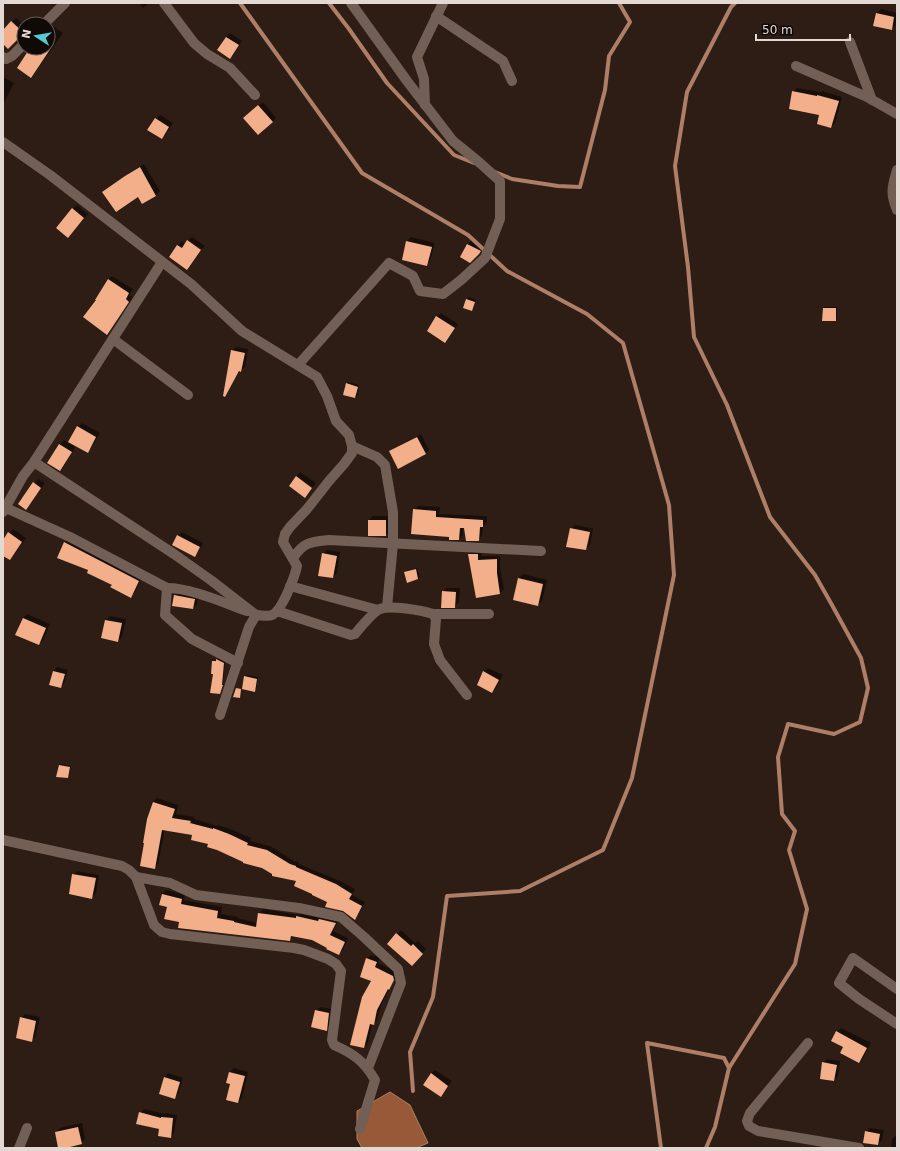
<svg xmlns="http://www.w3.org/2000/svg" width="900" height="1151" viewBox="0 0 900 1151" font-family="'DejaVu Sans',sans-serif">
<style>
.water{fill:#975938;stroke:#ae7f66}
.shadow{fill:#0007}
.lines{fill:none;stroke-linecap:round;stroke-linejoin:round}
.stream{stroke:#ae7f66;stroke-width:4}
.building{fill:#f3ae8a}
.street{stroke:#725f55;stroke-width:10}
</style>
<rect width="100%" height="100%" fill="#2d1d15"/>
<path class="water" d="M390,1092L410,1105L428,1143L416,1148H362L357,1139V1111Z"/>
<g class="shadow">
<path d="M139,3H149L143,8Z"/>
<path d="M881,9L897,13L896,25L892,29L877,13Z"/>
<path d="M16,18L24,25V31L8,48L3,43V31Z"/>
<path d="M50,24L63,33L37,70L31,77L32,48H48V26Z"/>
<path d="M230,33L242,41L234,54L230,58L226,37Z"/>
<path d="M3,77L14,83L3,104Z"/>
<path d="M797,88L821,92L822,91L842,97L835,123L831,127L821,114L793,92Z"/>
<path d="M263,102L276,118L272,122L249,114Z"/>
<path d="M160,115L173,123L166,134L162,138L156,119Z"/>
<path d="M144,164L160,191L156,195L143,203L138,195L104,192L129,173Z"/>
<path d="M77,205L88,214L68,237L73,209Z"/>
<path d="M192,237L205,246L202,249L188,240Z"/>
<path d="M411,237L435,243L430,261L426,265L403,259L407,241Z"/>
<path d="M472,240L484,247L470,262L461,256L468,244Z"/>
<path d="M182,241L185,244L187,242L201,251L187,269L170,257Z"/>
<path d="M112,276L133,289L129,295L132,297L110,330L107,334L98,300L108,280Z"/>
<path d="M469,297L476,300L473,308L472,310L464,307L467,299Z"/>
<path d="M825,307H837V319L835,320L824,308Z"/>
<path d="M441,313L458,324L449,338L445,342L437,317Z"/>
<path d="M236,347L248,349L245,367L240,370L228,392L225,395L232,351Z"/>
<path d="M348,382L359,385L357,396L355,397L347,384Z"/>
<path d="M82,423L100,433L91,448L87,452L78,427Z"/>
<path d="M421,434L429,450L425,454L390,452L394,448Z"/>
<path d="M64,440L75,447L64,466L60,470L48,463L60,444Z"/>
<path d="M300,472L316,483L305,496L290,485Z"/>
<path d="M38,479L45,483L26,508L19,503Z"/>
<path d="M418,506L440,507L439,514L487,516V522L483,526L482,536L478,540L463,524V535L459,539L450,536L414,510Z"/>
<path d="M373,516H390V531L386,535H369V520Z"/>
<path d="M575,525L590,528L586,546H588L591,528H593L590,545L586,549L568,546L571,529Z"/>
<path d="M13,529L26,538L14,555L10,559L3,554V542Z"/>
<path d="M182,532L203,543L198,552L194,556L178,536Z"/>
<path d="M69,539L142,577L135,592L131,596L89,569L65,543Z"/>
<path d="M327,550L340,552L337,573L333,577L323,554Z"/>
<path d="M473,550L482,551L481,556H500V569L504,589L500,593L469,554Z"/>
<path d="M417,568L420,577L418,579L405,572L407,571Z"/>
<path d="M523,574L547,580L542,601L538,605L514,599L519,578Z"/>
<path d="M447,588H460L459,602L455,606L443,592Z"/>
<path d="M179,592L198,596L197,604L193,608L175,596Z"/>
<path d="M27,614L50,624L43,640L39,644L23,618Z"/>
<path d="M110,616L126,619L122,637L118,641L106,620Z"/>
<path d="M219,658L225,661L223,684H224L221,692L220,693L214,674L213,661Z"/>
<path d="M57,667L68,670L64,683L60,687L54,671Z"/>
<path d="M488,668L503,675L496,688L492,692L484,672Z"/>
<path d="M247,675L258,677L256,689L254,690L245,677Z"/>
<path d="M61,764L71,766L69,776L68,777L59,765Z"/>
<path d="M157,798L178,805L176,814L194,817V819L217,826L218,825L233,830L251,838L250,841L270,846L294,861L299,862V864L340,881L355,889L352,895L365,902L358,915L354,919L343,910L328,901L298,881L263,867L209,844L193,834L165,829L158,864L154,868L153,802Z"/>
<path d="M77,871L99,875L96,893L92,897L73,875Z"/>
<path d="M166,890L185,895L184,900L222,907L221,914L238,917L237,918L258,923L259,913L263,909L299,915L301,913L339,919L333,931L348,938L343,950L339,954L312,939L294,935L289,940L180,922L168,906L162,894Z"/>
<path d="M401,930L415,943L418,941L426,949L412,964L389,944Z"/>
<path d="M371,955L380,958L378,963L397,972V975L381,1005L377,1020L373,1024H372L368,1043L364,1047L372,980L367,959Z"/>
<path d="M320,1007L332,1009L330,1026L326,1029L316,1011Z"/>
<path d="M25,1014L40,1017L35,1037L31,1041L21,1018Z"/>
<path d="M841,1028L871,1043L863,1058L859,1062L845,1047L837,1032Z"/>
<path d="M827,1059L840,1061L838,1076L834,1080L823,1063Z"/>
<path d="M234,1068L248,1072L242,1098L238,1102L232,1083L230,1072Z"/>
<path d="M435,1070L452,1081L440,1096L431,1074Z"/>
<path d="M168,1073L183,1078L178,1094L174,1098L164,1077Z"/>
<path d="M144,1109L165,1114L166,1113L177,1115L174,1133L170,1137L140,1113Z"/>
<path d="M82,1123L85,1139L81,1143L59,1148L56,1132L60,1128Z"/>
<path d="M870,1128L884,1130L882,1140L878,1144L866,1132Z"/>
<path d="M896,1135L897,1136V1148H891L892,1139Z"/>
</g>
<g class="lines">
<g class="stream">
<path d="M240,3L362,173L468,235L507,271L587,314L623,343L669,505L674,575L632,778L603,850L520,891L447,896L433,997L410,1052L413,1091"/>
<path d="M329,3L349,29L387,83L454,155L474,163"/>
<path d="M495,172L512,179L558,186L580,187L605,90L609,56L630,22L619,3"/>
<path d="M729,1068L795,964L807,909L789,850L795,831L782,814L778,757L788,724L834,734L860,722L868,688L861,658L832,605L815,575L770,517L727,405L694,337L688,267L675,166L687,92L731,7L735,3"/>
<path d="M661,1148L647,1043L724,1058L729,1068L715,1127L706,1148"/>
</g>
</g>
<g class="building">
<path d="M876,13L894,17L892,30L873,26Z"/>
<path d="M11,21L24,33L8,49L3,44V30Z"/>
<path d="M226,37L239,45L230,59L217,50Z"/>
<path d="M30,48H51L31,78L17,68Z"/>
<path d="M792,91L817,96V95L839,101L831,128L817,124L819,115L789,109Z"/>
<path d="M258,105L273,122L258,135L243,118Z"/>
<path d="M155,118L169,127L162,139L147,130Z"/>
<path d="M140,167L156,196L142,204L138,197L116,212L102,192L125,176Z"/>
<path d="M72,208L84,218L68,238L56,228Z"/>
<path d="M187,240L201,250L187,270L169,257L177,245L182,248Z"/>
<path d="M406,241L432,247L427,266L402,260Z"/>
<path d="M467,244L481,251L479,254L470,263L460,257Z"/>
<path d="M108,279L129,293L126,299L129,302L107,335L83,317L96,300H95Z"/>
<path d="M466,299L475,302L472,311L463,308Z"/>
<path d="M823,308H836V321H822Z"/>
<path d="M436,316L455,328L445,343L427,331Z"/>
<path d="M231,350L245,353L241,372L239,371L225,397L223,396Z"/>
<path d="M346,383L358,387L355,398L343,395Z"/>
<path d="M77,426L96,437L88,453L68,442Z"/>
<path d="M417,437L426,454L398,469L389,451Z"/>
<path d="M59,444L72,452L60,471L47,463Z"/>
<path d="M296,476L312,488L305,498L289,486Z"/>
<path d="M33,482L41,488L26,510L18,504Z"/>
<path d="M413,509L436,511V517L483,520V527H480L479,541H466L464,528H460L459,540H449V537L411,534Z"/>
<rect x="368" y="520" width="18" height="16"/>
<path d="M570,528L590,532L586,550L566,547Z"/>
<path d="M8,532L22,542L10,560L3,556V540Z"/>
<path d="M177,535L200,547L195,557L172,545Z"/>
<path d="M64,542L139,581L131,598L110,587L112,585L87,573L88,570L57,558Z"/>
<path d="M322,553L337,556L333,578L318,576Z"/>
<path d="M468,554H478V560L497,559V573L500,594L476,598Z"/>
<path d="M416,569L418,579L407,583L404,572Z"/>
<path d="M518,578L543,584L538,606L513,600Z"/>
<path d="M442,591L456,592L455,608H441Z"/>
<path d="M174,595L195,599L193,609L172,606Z"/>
<path d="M23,618L46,628L39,645L15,635Z"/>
<path d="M105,620L122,623L118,642L101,638Z"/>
<path d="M216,659L224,663L222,685H223L220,694L210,693L213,674H211L212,661H216Z"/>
<path d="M53,671L65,674L61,688L49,685Z"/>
<path d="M483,671L499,680L492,693L477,685Z"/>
<path d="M244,676L257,679L255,692L242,689Z"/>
<path d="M236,688L241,689L240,698L233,697Z"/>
<path d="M59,765L70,767L68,778L56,777Z"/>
<path d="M153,802L175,809L172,818L191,821L190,823L213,829V828L229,834L248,843L247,845L267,850L290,864L296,866V867L336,884L352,894L349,899L362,906L355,920L343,911L325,907L327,902L312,895V894L294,886L296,881L272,876V874L262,868L243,863V862L217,850L207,847L208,844L191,840L192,835L162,830L155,869L140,866L144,843H143L147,819Z"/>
<path d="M72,874L96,878L92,899L69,894Z"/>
<path d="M162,894L182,899L181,904L218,911L217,918L234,921V922L256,927L258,913L296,918V916L318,921L319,919L336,923L330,935L345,942L339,955L326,949L327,948L312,940L291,936L290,941L178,928L179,922L164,919L167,907L159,905Z"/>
<path d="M396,933L411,946L413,944L423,954L412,966L387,944Z"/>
<path d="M366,958L377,962L375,967L393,976L394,980L389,990L388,989L377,1010L374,1025L370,1024L364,1048L350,1045L362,997L371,981L360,977Z"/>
<path d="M315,1010L329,1013L327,1031L311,1027Z"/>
<path d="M20,1017L36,1021L32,1042L16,1038Z"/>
<path d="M836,1031L867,1048L859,1063L840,1053L843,1047L831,1041Z"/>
<path d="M822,1062L837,1065L834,1081L820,1079Z"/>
<path d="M229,1072L245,1076L238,1103L226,1100L230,1084L226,1083Z"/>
<path d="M431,1073L448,1086L441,1097L423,1085Z"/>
<path d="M164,1077L180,1082L175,1099L159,1094Z"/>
<path d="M139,1112L161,1118V1117L173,1118L171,1138L158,1136L159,1129L136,1124Z"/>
<path d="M78,1127L82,1144L66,1148H58L55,1132Z"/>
<path d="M865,1131L880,1134L878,1145L863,1143Z"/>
</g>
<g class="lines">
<g class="street">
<path d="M164,3L194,43L207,54L230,68L255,95"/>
<path d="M436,16L503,61L512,81"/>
<path d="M44,24L65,3"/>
<path d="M850,42L872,100"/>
<path d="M3,57L6,59L12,56L24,44"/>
<path d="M796,66L867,97L897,114"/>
<path d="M425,105L424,79L417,57L443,3"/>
<path d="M3,142L50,175L191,284L242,331L317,377L327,396L336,421L349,435L352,446V453L344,464L329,481L307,509L290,527L285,534L283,542L297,566C295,576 282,611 272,615C268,617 261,615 256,615L249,627L220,715"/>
<path d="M897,170C892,187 890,193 897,210"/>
<path d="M113,339L188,395"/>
<path d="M298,365L389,263L413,276L420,291L443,294L461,280L485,258L500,219V181L480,163L453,141L407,81L351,3"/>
<path d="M352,446L377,457L385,465L393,512V544L387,607"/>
<path d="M34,462L174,554L212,581L256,615"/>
<path d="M6,508L70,537L167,588L165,615L192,639L238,663"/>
<path d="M3,512L23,476L34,462L162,262"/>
<path d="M293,558C304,542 310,542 329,540L541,551"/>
<path d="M290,586L378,610"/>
<path d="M167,588C191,588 224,603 247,611"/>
<path d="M277,611L351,635L355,634C360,628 373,612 380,609C390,605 421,610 433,614L436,619L434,644L440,660L467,695"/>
<path d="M433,614H489"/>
<path d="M3,840L122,866L129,870L136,877L154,925L162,932L170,934L294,948L304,950L328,959L336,964L341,971L332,1040L334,1045C354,1054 364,1061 375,1080L360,1129"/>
<path d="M136,877L170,883L196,895L299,908L341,917L364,937L398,969L401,983L368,1068"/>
<path d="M897,989L853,958L839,983L859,999L897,1024"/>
<path d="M808,1043L750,1113L747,1121L749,1126L758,1131L859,1148"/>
<path d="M19,1148L27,1128"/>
</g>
</g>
<rect width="900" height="1151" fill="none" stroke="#e4d8d3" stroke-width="8"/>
<g transform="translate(36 36) rotate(282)"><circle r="19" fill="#100906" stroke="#655c58"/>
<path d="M0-3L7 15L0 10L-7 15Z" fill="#52ccd0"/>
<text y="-6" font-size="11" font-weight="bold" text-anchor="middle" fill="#e4d8d3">N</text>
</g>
<path d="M756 34v6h94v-6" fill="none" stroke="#e4d8d3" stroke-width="2"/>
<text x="762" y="34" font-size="12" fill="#e4d8d3" stroke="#100906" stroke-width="3" paint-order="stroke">50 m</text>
</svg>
